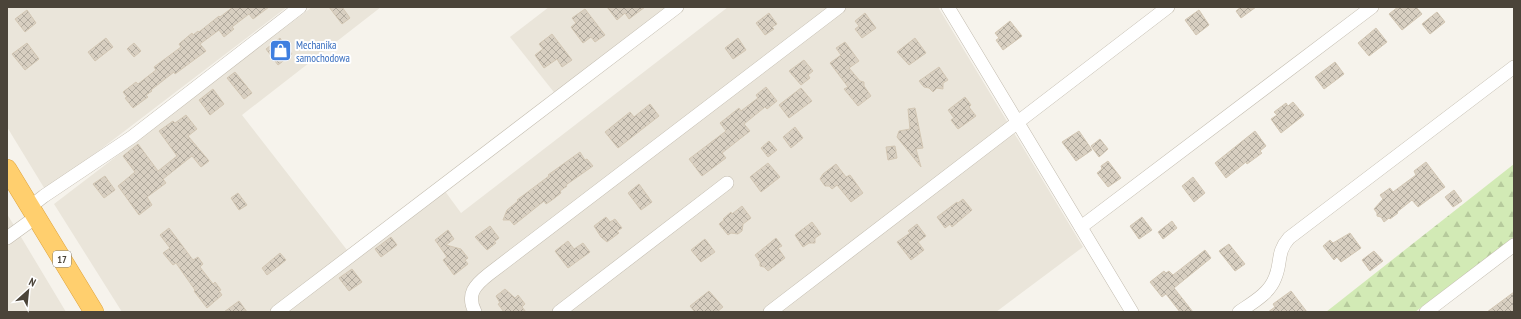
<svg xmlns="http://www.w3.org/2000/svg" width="1521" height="319" viewBox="0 0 1521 319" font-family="'PT Sans Narrow',sans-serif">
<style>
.residential{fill:#eae5da}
.forest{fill:url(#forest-firs)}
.building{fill:url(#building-cross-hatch);stroke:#d3c7b4}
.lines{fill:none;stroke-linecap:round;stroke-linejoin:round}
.minor-casing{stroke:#c2bbae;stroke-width:14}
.highway-casing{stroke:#e0a43c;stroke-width:20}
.minor{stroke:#fff;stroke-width:13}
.highway{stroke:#ffcf6e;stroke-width:19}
.labels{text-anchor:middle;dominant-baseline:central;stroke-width:4;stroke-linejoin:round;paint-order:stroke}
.shield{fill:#fff;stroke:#817c74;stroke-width:1}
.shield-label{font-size:10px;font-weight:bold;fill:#4b4439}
.shop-label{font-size:11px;fill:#366cbe;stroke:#fff;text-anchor:start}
</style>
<defs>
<pattern id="forest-firs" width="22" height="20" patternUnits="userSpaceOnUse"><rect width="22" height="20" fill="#d2eab5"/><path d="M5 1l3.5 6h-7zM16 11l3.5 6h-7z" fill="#b6ca9c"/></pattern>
<pattern id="building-cross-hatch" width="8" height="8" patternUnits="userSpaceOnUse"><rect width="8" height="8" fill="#d8cfc1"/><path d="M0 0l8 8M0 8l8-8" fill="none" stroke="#b1aa9e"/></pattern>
</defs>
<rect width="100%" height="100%" fill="#f6f3ec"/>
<g class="residential">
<path d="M7,7H287L46,191L7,127Z"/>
<path d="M312,7H381L242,115L347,250L439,183L461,213L728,7H938L1083,247L996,312H122L54,204Z"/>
<path d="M549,7H679L561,101L510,37Z"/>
<path d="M7,214L21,237L66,312H7Z"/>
</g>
<path class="forest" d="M1514,164V237L1415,312H1326Z"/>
<g class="building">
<path d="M233,7H269L253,19L249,14L232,27L234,29L224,37L219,30L200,44L206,51L175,74L174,72L151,90L152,91L146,95L148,97L133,108L125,98L127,97L123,92L136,82L138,84L156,70L154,67L181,47L179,44L192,33L193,35L198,31L199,32L219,16L220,17Z"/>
<path d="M329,7H342L350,18L342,24Z"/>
<path d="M607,7H645L629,19L625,13L617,20Z"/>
<path d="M1241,7H1256L1241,18L1236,11Z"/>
<path d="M1398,7H1416L1422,14L1402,30L1389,14Z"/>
<path d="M585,9L605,35L595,42L591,37L583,43L571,27L576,23L572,18Z"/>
<path d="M27,10L36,23L25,32L15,19Z"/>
<path d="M1199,10L1209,25L1196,35L1185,20Z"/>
<path d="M1437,12L1445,22L1430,34L1422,24Z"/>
<path d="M769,13L777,24L772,27L774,29L765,35L756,23Z"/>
<path d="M865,13L876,28L862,38L855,29L859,26L855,21Z"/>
<path d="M1010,21L1022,36L1003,50L996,40L999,38L995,33Z"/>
<path d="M1376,28L1387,42L1369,56L1358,43Z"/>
<path d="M552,34L572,60L562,67L557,59L544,68L535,55L543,49L539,44Z"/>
<path d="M106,38L113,47L95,61L88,52Z"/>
<path d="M280,38L292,54L278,65L266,49Z"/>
<path d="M738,38L746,50L733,59L725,48Z"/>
<path d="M915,38L926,53L909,65L897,52Z"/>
<path d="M845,42L859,61L849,68L860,81L864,82V86L871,96L858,106L844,89L848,87L830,63L841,55L836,48Z"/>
<path d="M27,43L39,59L25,70L12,54Z"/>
<path d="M134,43L141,51L134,57L127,49Z"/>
<path d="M804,60L813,71L808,75L810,78L801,85L789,71Z"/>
<path d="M1335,62L1344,74L1324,89L1315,77Z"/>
<path d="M939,67L948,80L943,83V89L937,88L933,92L929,88L924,87L919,81Z"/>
<path d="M235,72L252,93L244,99L227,78Z"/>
<path d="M766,87L777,101L767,109L765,107L744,124L750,131L722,153L726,158L702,176L689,159L726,131L720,123L739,108L741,111L758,98L756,95Z"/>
<path d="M801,88L812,101L789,118L779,105Z"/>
<path d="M213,89L224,104L210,115L199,100Z"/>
<path d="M965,97L971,105L969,107L976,116L958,129L951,120L954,118L948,110Z"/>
<path d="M1293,102L1304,115L1281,133L1271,119L1277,115L1274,112L1286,103L1288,106Z"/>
<path d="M650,104L659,116L618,148L605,132L630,112L634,117Z"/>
<path d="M915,108L923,148L916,149L921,167L897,137L899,131L910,129L908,109Z"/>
<path d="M186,115L197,129L188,136L209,161L201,167L192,156L163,179L166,183L147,197L152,205L139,215L118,186L135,172L123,156L138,144L158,171L177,156L159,131L173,121L175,123Z"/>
<path d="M795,127L803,138L791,148L783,137Z"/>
<path d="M1079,131L1092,150L1076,161L1062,142Z"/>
<path d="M1255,131L1266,146L1260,151L1262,153L1247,164L1246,162L1226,178L1215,163Z"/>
<path d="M1100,139L1108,149L1099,157L1091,146Z"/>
<path d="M769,141L777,150L768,157L761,148Z"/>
<path d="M895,146L897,158L888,160L886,147Z"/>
<path d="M580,152L585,160L587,159L593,166L566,185L567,186L560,191L561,193L552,200L546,204L544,201L514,225L510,220H503L507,210L518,201L517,200L549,176L548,175Z"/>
<path d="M1108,161L1121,178L1108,187L1097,173L1102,169L1101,166Z"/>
<path d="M1426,162L1445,187L1418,207L1412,200L1397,212L1398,213L1390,219L1389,218L1384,222L1381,217L1377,216V213L1374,209L1383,199L1380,195L1390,188L1393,192L1416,175L1414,171Z"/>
<path d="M768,163L780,177L761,192L750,177Z"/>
<path d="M836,164L846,177L850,175L863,193L851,202L837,185L832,189L829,186H825L820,179L823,174Z"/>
<path d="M105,176L115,190L104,198L93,184Z"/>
<path d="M1193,177L1205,193L1194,202L1182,186Z"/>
<path d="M639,184L652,202L641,210L628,193Z"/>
<path d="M1454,190L1462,201L1453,207L1445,197Z"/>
<path d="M238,193L247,205L239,210L231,198Z"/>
<path d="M963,199L972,210L952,227L950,224L945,228L937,217L957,202L958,203Z"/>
<path d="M742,206L751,218L743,224L742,231L738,234L731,233L728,235L719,224L724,220L723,219L731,212L732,214Z"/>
<path d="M606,217L610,222L615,219L622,228L617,231L619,233L607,242L601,237L594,226Z"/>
<path d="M1142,217L1152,230L1139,239L1130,226Z"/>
<path d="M1172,221L1177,228L1163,239L1158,232Z"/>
<path d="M812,222L821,234L815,238V243H809L803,247L795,235Z"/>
<path d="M917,224L926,236L918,242L924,250L911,260L897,242L910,233L908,231Z"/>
<path d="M490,226L499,238L494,242L496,243L487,250L475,237Z"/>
<path d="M169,228L193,260L198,257L203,264L200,267L213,284L215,282L221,290L219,291L222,295L207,308L194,291L195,290L176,263L173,265L163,253L170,248L160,235Z"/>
<path d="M448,230L454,239L446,245L461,249L468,258L465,260L468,264L454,275L443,260L447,257L435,240Z"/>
<path d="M1350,233L1361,248L1341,262L1337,257L1334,260L1323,246L1330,240L1333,243Z"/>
<path d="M391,237L397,245L381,257L375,249Z"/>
<path d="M776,238L782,246L778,248L785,258L768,271L764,267L760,266V262L755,255Z"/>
<path d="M705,239L715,252L701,262L691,250Z"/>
<path d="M568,241L574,249L583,243L590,252L568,268L555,251Z"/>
<path d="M1229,244L1245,264L1235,271L1219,251Z"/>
<path d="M1205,250L1211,258L1174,288L1193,312H1180L1166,294L1162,297L1150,282L1164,271L1166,273L1169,271L1173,275Z"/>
<path d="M1374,251L1383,261L1370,271L1362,260Z"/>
<path d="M280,253L286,260L267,275L262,268Z"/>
<path d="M352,269L362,282L349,291L339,278Z"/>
<path d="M505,289L515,298L518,295L525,304L522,307L526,312H504L498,304L500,303L496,296Z"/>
<path d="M709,291L723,307L717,312H695L690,306Z"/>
<path d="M1291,291L1307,312H1268L1275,307L1273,304Z"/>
<path d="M1514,292V312H1487Z"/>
<path d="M239,301L247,312H224Z"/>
</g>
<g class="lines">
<defs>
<g id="minor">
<path d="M948,7L1132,312"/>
<path d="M30,207L44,196L132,137L300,7"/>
<path d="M1081,227L1372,7"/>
<path d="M7,238L36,217"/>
<path d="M277,312L677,7"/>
<path d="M475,312C466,294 475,285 489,274L839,7"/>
<path d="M559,312L727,183"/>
<path d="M770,312L1168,7"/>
<path d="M1239,312C1252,303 1269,294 1275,278C1282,262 1276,253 1289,238L1514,67"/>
<path d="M1426,312L1514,245"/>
</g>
<path id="highway" d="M7,169L94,312"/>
</defs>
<use href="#minor" class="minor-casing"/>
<use href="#highway" class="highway-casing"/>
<use href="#minor" class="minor"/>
<use href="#highway" class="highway"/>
</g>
<defs>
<symbol id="shop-square" viewBox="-11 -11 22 22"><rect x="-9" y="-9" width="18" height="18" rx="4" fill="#3f7fe0" stroke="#fff"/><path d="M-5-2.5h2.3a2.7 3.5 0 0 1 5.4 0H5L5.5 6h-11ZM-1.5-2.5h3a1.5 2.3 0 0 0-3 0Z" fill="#fff"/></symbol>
</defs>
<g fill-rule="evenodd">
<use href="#shop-square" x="268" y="38" width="25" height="25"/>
</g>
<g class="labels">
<rect class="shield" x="53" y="251" width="18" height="16" rx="3"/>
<g class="shield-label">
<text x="62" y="259">17</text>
</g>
<g class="shop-label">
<text x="296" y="45">Mechanika<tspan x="296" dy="13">samochodowa</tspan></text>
</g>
</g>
<rect width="1521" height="319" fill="none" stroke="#4b4439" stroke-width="16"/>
<g transform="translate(28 291) rotate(27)" stroke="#ffffff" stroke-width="3" paint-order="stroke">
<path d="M0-3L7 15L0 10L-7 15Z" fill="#4b4439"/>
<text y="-6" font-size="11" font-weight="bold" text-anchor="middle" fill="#4b4439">N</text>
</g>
</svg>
